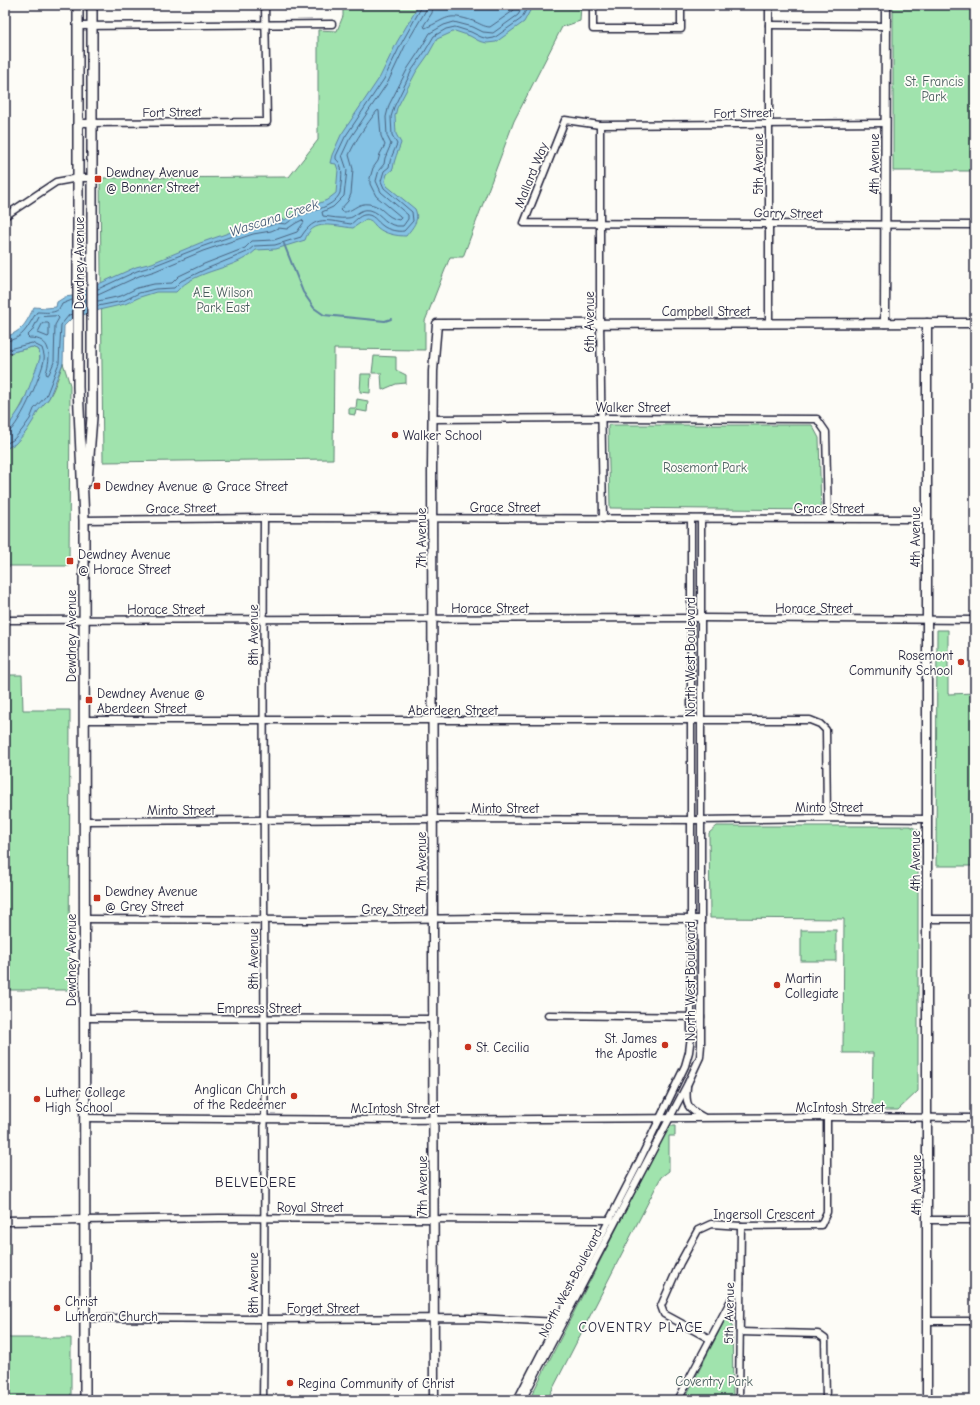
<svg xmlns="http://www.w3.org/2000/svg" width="980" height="1405" viewBox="0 0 980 1405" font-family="'Comic Neue',sans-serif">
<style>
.green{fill:#a0e3ad;stroke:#618274}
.water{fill:#84c2e4;stroke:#5d82a0}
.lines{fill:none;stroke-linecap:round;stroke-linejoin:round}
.shore{stroke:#49627f;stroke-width:1}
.stream{stroke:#5d82a0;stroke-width:2}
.minor-casing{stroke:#22223b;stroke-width:9}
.tertiary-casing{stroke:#22223b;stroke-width:11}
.secondary-casing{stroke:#22223b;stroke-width:12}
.minor{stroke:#fdfcf7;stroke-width:6}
.tertiary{stroke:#fdfcf7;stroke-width:8}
.secondary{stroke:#fdfcf7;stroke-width:9}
.poi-dot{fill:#c8321e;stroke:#fdfcf7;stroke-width:1.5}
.labels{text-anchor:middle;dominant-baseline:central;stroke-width:3.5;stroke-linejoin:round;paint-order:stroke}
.park-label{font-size:13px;fill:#485c5d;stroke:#fdfcf7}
.street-label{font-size:13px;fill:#22223b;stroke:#fdfcf7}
.poi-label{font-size:13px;fill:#22223b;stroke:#fdfcf7;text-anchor:start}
.water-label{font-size:14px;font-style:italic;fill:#445a76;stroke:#fdfcf7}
.neighbourhood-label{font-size:14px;letter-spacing:1px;fill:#22223b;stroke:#fdfcf7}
</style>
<rect width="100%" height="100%" fill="#fdfcf7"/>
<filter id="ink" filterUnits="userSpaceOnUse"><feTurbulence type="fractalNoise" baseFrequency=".025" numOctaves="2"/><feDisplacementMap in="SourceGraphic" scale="8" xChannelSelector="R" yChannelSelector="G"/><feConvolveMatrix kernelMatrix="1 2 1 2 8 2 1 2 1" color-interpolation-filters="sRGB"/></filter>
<g filter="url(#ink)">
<g class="green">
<path d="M343,5H581L580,21L562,27L514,121L463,257H450L425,321V350L334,349L333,459L103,462L100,178L289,177L318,140V30L337,31L343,16Z"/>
<rect x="893" y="5" width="82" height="166"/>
<path d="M32,347L39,350C39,353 40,357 40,360C38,374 15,422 5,431V354Z"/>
<path d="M374,356L396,357V370L406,375V383L396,384L382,390L381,373H372Z"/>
<path d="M63,363L70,385L69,566H5V449C22,440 28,428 37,412C40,407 46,403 49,398C55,388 59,375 63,363Z"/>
<path d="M361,374H371L370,393L360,392Z"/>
<path d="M357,399L368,401L367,412L356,410L355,415L349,414V408H356Z"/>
<path d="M608,425H812L819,438L821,510L610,508Z"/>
<path d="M937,630H948V694L975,693V866H936Z"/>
<path d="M5,675H22L23,710H70L69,990H5Z"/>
<path d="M717,826H910L918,830V1091L898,1110H872L873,1053H843L844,919L710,918L709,833Z"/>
<rect x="801" y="930" width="35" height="31"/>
<path d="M669,1126H675V1136H669V1171L661,1177L547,1400H529Z"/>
<path d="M5,1232H8L9,1338H71V1400H5Z"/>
<path d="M732,1306L733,1400H684Z"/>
</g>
<path class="water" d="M419,5H533L524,22L496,42L487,43L479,41L470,36L455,31L437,39L428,55L416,72L397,108L395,116L396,134L401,143C398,152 394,159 393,169L387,174L385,181L387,186L415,209C420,220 413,227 406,236C397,236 385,234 378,228C373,224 373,220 366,219L353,228C334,226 312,218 305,240L276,249L256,250C234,271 197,268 176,292H156L140,297L125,304L103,309L72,318L64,326L63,363L49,398L38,411L33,421L26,432L15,444L5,449V431L23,404L40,358L39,350L32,347L5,354V337C23,331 26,323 34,307L46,308L56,307L57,302L65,297L72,296L136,267L152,263L200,243L251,225L269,222L277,218L285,220L291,215L327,200L336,193L338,170L336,164L330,163L332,155L341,135L380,77L397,42Z"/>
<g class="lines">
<g class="shore">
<path d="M427,5L426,10L405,46L388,82L349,140L342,155L347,170L344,196L333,207L322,212L323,216C331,217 340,219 348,218C356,218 358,208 370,210C383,213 385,228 403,226L408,219V215L381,192L376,181L379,170L384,164L385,158L391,144L387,136L386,117L389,105L408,68L420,50L430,33L444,25L454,22L473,27L483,32L493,33L518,15L524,5"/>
<path d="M433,5L432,13L424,25L425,28C448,19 446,12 473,21C479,23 484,27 490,27L513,11L517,5"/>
<path d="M379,111L381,136L385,145L380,154L378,161L373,168L370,178V184L376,196L400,216L401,218L399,220C384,217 384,206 369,204C357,202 352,213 342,212L340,210L348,201L351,194L353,169L349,155C356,139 366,125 377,111Z"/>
<path d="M98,289L137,271L153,266L201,247L252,229L269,226L277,223L286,224C289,222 291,220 294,218C308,211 333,209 340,193C341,182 345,166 336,159V156L345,137L384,79L401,44L421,8L422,5"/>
<path d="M98,295L139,276L155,271L203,251L253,234L271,231L278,228L287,229L296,223L302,220L304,222L297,232L274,240L252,241L245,248L204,264L179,276L172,283L154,284L137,288L121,296L98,301"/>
<path d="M98,306L123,301L139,293L155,289L174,288L181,281L206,269L247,252L254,246L275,245L301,237C315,214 328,221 351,224C355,221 359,216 364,215C373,213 377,222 383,226C388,230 398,232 404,231L413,221L412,212L384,188L381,181L384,171L389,167C390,158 394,152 397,144L392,135L391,117L394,107L412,70L424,53L434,36L446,29L455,27L471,32L481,37L488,39L494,38L521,19L529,5"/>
<path d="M57,316L59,318L55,325L54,362L49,374L47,375L46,373C51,356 52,338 29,338L27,336L32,331L39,317Z"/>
<path d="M43,323H48L49,324V336L48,337L38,333Z"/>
<path d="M5,341C25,339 27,326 37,312C47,312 58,315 62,304L72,300"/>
<path d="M5,350L32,343L42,348C43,352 45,356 44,360C42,373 17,433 5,434"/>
<path d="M5,444L13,440L22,430L30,419L34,409L46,396L59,363L61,325L69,315L72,314"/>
</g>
<path class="stream" d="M284,244L303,292L314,308L324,315L385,321L391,319"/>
<defs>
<g id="minor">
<path d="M593,5V29H681V5"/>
<path d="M769,5V323"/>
<path d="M769,25L886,26"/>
<path d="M78,26L332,24"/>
<path d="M78,123L267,122L265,5"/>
<path d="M886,123L600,125L565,120L524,223L975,225"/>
<path d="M600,125V323L603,519"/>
<path d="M5,216L56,182L78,178H92"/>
<path d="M433,419L602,418L817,419L826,432L828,518"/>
<path d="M84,520L264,518L926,519"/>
<path d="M5,620L701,618L975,620"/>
<path d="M84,720H810L820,724L826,730L827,818"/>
<path d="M84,821L433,819L701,820L827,818L927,819"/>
<path d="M84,919L309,920L484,918L701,919"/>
<path d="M927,919H975"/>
<path d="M548,1015L701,1017"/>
<path d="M84,1018L434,1019"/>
<path d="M687,1087C685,1105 688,1109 703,1117"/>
<path d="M84,1118L390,1120L827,1117L975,1118"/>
<path d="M84,1220L220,1218L611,1220"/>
<path d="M928,1220H975"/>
<path d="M85,1318L264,1319L475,1318L560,1322"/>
<path d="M927,1321H975"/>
<path d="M740,1332L818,1334L825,1339L826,1400"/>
<path d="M710,1339L664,1314L661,1306L680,1263L698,1230L711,1224L741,1226L821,1225L827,1212V1117"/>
<path d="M263,1400C267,1106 262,812 264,518"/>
<path d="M517,1400L635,1170L685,1066L689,1052L691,1036V519"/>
<path d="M522,1400L687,1085L700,1057L701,1045V519"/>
<path d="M678,1400L740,1283"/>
<path d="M739,1400L741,1226"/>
</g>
<g id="tertiary">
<path d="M885,323L886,5"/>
<path d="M927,323V1400"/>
<path d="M5,1221L84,1220"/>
<path d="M434,1400L432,467L433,371L437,324L975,323"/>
</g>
<g id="secondary">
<path d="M78,5V387L84,520L85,1400"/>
<path d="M87,481L92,417V5"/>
</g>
</defs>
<use href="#minor" class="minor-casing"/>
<use href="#tertiary" class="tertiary-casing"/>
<use href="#secondary" class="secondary-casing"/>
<use href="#minor" class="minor"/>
<use href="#tertiary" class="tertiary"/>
<use href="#secondary" class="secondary"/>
</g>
</g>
<g class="poi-dot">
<rect x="94" y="175" width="8" height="8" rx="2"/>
<circle cx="395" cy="435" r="4"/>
<rect x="93" y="482" width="8" height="8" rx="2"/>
<rect x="66" y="557" width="8" height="8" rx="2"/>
<circle cx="961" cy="662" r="4"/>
<rect x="85" y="696" width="8" height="8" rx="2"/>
<rect x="93" y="894" width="8" height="8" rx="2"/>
<circle cx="777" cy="985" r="4"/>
<circle cx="665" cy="1045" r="4"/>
<circle cx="468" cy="1047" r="4"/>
<circle cx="294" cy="1096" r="4"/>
<circle cx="37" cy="1099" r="4"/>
<circle cx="57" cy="1308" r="4"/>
<circle cx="290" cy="1383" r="4"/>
</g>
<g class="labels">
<g class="park-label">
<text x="934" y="81">St. Francis<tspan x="934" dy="15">Park</tspan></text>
<text x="223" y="292">A.E. Wilson<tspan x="223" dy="15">Park East</tspan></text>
<text x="705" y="467">Rosemont Park</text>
<text x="714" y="1381">Coventry Park</text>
</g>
<g class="street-label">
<text transform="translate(172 112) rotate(-1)">Fort Street</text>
<text transform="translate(743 113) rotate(-1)">Fort Street</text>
<text transform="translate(758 164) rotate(-90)">5th Avenue</text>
<text transform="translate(874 164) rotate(-90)">4th Avenue</text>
<text transform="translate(531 175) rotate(-68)">Mallard Way</text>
<text transform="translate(788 213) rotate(1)">Garry Street</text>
<text transform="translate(79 263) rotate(-90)">Dewdney Avenue</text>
<text x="706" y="311">Campbell Street</text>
<text transform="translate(589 322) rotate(-90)">6th Avenue</text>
<text x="633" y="407">Walker Street</text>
<text x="505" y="507">Grace Street</text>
<text transform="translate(181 508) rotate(-1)">Grace Street</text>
<text x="829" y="508">Grace Street</text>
<text transform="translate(915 537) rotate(-90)">4th Avenue</text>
<text transform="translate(421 538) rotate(-90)">7th Avenue</text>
<text x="490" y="608">Horace Street</text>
<text x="814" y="608">Horace Street</text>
<text x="166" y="609">Horace Street</text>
<text transform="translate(253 635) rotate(-90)">8th Avenue</text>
<text transform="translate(71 636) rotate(-90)">Dewdney Avenue</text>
<text transform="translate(690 657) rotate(-90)">North West Boulevard</text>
<text x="453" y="710">Aberdeen Street</text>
<text x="829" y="807">Minto Street</text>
<text x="505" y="808">Minto Street</text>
<text x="181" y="810">Minto Street</text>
<text transform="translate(915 861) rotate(-90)">4th Avenue</text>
<text transform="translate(421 862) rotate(-90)">7th Avenue</text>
<text x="393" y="909">Grey Street</text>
<text transform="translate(253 959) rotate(-90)">8th Avenue</text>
<text transform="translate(71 960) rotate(-90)">Dewdney Avenue</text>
<text transform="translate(690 981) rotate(-90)">North West Boulevard</text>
<text x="259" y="1008">Empress Street</text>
<text x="840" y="1107">McIntosh Street</text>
<text x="395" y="1108">McIntosh Street</text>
<text transform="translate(916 1185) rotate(-90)">4th Avenue</text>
<text transform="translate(422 1186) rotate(-90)">7th Avenue</text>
<text x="310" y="1207">Royal Street</text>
<text x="764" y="1214">Ingersoll Crescent</text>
<text transform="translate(253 1283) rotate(-90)">8th Avenue</text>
<text transform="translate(570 1283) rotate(-62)">North West Boulevard</text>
<text x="323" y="1308">Forget Street</text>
<text transform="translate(729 1313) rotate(-89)">5th Avenue</text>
</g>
<g class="poi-label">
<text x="106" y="172">Dewdney Avenue<tspan x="106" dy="15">@ Bonner Street</tspan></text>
<text x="403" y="435">Walker School</text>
<text x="105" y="486">Dewdney Avenue @ Grace Street</text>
<text x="78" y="554">Dewdney Avenue<tspan x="78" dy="15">@ Horace Street</tspan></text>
<text x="953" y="655" text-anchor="end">Rosemont<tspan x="953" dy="15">Community School</tspan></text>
<text x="97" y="693">Dewdney Avenue @<tspan x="97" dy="15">Aberdeen Street</tspan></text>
<text x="105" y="891">Dewdney Avenue<tspan x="105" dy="15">@ Grey Street</tspan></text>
<text x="785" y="978">Martin<tspan x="785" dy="15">Collegiate</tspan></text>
<text x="657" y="1038" text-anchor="end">St. James<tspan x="657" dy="15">the Apostle</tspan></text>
<text x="476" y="1047">St. Cecilia</text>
<text x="286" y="1089" text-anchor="end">Anglican Church<tspan x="286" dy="15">of the Redeemer</tspan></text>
<text x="45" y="1092">Luther College<tspan x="45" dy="15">High School</tspan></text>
<text x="65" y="1301">Christ<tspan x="65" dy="15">Lutheran Church</tspan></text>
<text x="298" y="1383">Regina Community of Christ</text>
</g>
<g class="water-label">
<text transform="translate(274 218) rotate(-18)">Wascana Creek</text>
</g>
<g class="neighbourhood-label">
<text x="256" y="1182">BELVEDERE</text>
<text x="641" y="1327">COVENTRY PLACE</text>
</g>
</g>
<rect width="980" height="1405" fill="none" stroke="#fdfcf7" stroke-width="20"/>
<rect x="10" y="10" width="960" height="1385" fill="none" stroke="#22223b" stroke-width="1.5" filter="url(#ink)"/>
</svg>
